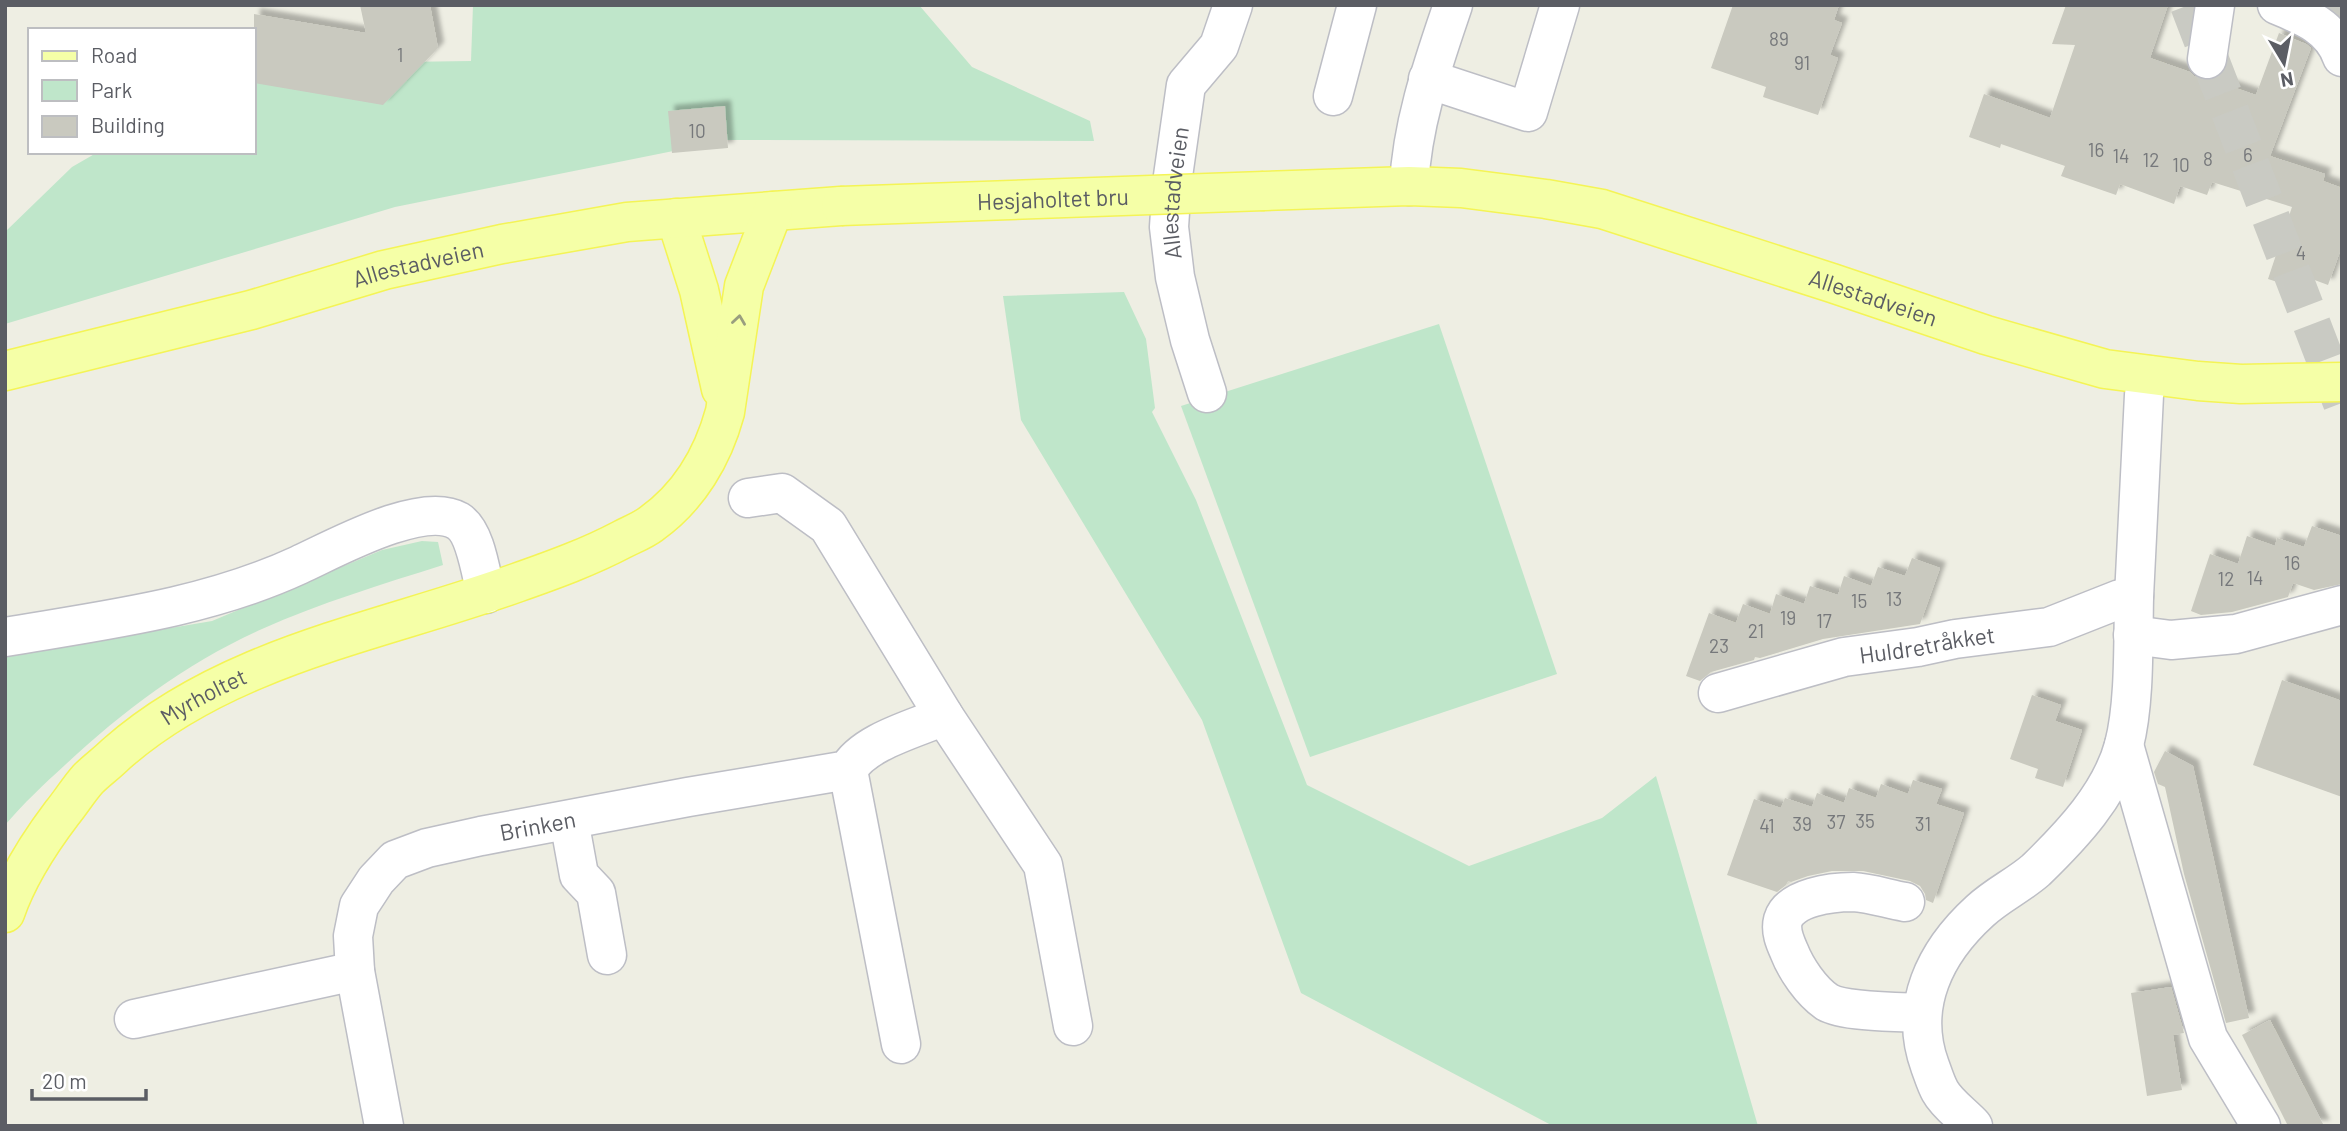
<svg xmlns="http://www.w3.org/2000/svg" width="2347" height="1131" viewBox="0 0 2347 1131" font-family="Barlow,sans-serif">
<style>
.green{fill:#bfe6ca}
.building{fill:#c9c9bf;filter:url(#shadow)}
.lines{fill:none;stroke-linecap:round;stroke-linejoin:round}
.major-tunnel{stroke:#c9cac3;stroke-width:38;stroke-dasharray:38 19;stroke-linecap:butt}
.minor-casing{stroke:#bdbec5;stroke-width:41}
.major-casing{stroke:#f4f456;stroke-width:41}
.minor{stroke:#fff;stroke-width:38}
.major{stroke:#f5ffa7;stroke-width:38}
.major-bridge-casing{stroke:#f4f456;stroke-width:41;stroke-linecap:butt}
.major-bridge{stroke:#f5ffa7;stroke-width:38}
.oneway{stroke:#999e7f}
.labels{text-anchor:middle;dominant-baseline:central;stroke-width:6;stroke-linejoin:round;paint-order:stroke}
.number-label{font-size:19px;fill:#76787b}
.street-label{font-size:23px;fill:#5b5d64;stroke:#fff}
</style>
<defs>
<filter id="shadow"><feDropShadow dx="6" dy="-6" stdDeviation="2" flood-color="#0004"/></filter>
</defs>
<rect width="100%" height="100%" fill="#eeeee3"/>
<g class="green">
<path d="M473,5H919L972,67L1090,121L1094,141L728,140L395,207L5,324V232L72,167L98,152H254V68L262,64L471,61Z"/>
<path d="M1124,292L1146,339L1155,408L1152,412L1196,500L1307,785L1469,866L1602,818L1656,776L1758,1126H1553L1301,993L1202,720L1021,420L1003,296Z"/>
<path d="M1439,324L1557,674L1310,757L1181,406Z"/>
<path d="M422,541L438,542L443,565C383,584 320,603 262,629C188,662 124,710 65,765C44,784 24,803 5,825V656L212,621L382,550Z"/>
</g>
<g class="building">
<path d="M360,5H430L438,48L383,105L254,83V14L366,33Z"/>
<path d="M1733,5H1839L1834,20L1842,23L1830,55L1838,58L1818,115L1763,97L1766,87L1711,68Z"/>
<path d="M2066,5H2168L2150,58L2190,72L2194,76L2203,80H2212L2256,95L2279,33L2306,44L2311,48L2270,156L2325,174L2323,181L2342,188V246L2328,285L2301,275L2296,288L2268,279L2292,207L2212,182L2207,195L2180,186L2174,204L2120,184L2116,195L2061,176L2065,166L2001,144L2000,148L1969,137L1984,94L2050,118L2075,45L2052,44Z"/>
<path d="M725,106L728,148L672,153L668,111Z"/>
<path d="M2312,526L2342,536V584L2314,590L2293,583L2288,597L2232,612L2201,615L2191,611L2210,554L2238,564L2247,536L2275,546L2277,538L2304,547Z"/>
<path d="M1912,558L1940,568L1920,624L1823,639L1760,658L1755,657L1754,660L1711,672L1700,681L1686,676L1709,613L1736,623L1743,604L1770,614L1776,594L1804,604L1810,586L1838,595L1844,576L1871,586L1878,567L1905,576Z"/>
<path d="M2282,680L2342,701V797L2253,765Z"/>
<path d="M2032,695L2061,705L2055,721L2082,730L2063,787L2035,778L2038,769L2010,759Z"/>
<path d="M2165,751L2193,766L2249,1018L2226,1023L2184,874L2165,787L2158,784L2154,772Z"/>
<path d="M1913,780L1942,789L1936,804L1964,813L1933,903L1926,900L1925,894L1920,886L1910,881L1863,871H1832L1808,876L1791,882L1788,881L1786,885L1777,892L1727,875L1754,799L1781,808L1785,798L1812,807L1817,793L1844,803L1849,788L1876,798L1881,784L1908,794Z"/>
<path d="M2171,987L2184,1033L2173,1035L2182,1090L2147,1096L2131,993Z"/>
<path d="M2270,1020L2324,1126H2288L2242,1035Z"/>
</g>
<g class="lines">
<g class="major-tunnel">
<path d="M2189,5L2342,403"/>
<path d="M2329,5L2342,40"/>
</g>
<defs>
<g id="minor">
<path d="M2277,5C2304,16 2332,27 2342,57"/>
<path d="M2207,59L2215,5"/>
<path d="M1428,79L1528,112L1560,5"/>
<path d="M1333,96L1357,5"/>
<path d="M1409,186C1412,123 1433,64 1453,5"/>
<path id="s1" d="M1207,393L1190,340L1175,277L1169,227L1172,183L1186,85L1219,46L1233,5"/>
<path d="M748,498L782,493L828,526L944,716L1043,865L1073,1026"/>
<path d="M2133,635L2171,640L2236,634L2342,605"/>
<path d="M5,637C105,620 206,608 299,565C334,549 422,500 458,521C476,532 481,575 486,594"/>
<path id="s2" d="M1718,693L1844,657L1918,647L1955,639L2049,627L2120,599L2134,596"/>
<path d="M2124,745L2208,1038L2261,1126"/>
<path d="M848,770L901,1044"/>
<path d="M569,820L579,875L596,893L607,955"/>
<path d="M1905,902C1888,899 1870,893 1853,892C1832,892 1790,897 1783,920C1780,931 1785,942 1789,951C1796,969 1811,991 1827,1002C1844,1012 1900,1012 1922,1013"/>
<path d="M134,1019L355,971"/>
<path id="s3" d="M384,1126L355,971L353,936L359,906L376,880L395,860L427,848L481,836L688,797L848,770C863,742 914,729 944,716"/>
<path d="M1973,1126C1963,1115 1947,1104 1940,1091C1936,1084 1933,1074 1930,1066C1908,1006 1935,952 1980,911C1997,895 2019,885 2036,870C2072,835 2111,794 2124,745C2135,703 2133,641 2134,597C2137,530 2141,462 2144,395L2148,375"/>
</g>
<g id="major">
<path id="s4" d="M1264,191L1409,186L1461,188L1546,199L1602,209L1832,283L1986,335L2105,369L2198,381L2241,384L2342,382"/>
<path d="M676,218L699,290L721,389"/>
<path id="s5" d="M5,371L251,310L384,270L502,244L627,222L841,206"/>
<path id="s6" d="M5,913C17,878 40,842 62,813C71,802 79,789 88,779C97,770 107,763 116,754C227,656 380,632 516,583C553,570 589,557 623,539C633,534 643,530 651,524C689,497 713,456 725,412L744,286L773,211"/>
</g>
</defs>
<use href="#minor" class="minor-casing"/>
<use href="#major" class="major-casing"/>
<use href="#minor" class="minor"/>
<use href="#major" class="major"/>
<defs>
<g id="major-bridge">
<path id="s7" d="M841,206L1264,191"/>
</g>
</defs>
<use href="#major-bridge" class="major-bridge-casing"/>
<use href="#major-bridge" class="major-bridge"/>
</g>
<defs><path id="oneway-chevron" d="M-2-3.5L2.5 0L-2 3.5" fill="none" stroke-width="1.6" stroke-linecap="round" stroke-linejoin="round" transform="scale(1.75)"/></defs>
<use class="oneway" href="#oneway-chevron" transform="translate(739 320) rotate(-82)"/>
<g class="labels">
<g class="number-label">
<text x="1779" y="38">89</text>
<text x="400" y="54">1</text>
<text x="1802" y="62">91</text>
<text x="697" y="130">10</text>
<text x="2096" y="149">16</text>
<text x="2248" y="154">6</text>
<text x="2121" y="155">14</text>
<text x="2208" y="158">8</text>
<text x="2151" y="159">12</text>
<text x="2181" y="164">10</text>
<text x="2301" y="252">4</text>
<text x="2292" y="562">16</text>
<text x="2255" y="577">14</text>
<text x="2226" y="578">12</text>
<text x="1894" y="598">13</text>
<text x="1859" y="600">15</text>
<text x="1788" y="617">19</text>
<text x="1824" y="620">17</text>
<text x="1756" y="630">21</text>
<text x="1719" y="645">23</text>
<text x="1865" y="820">35</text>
<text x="1836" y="821">37</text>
<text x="1802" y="823">39</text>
<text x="1923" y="823">31</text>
<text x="1767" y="825">41</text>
</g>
<g class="street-label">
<text stroke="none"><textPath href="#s1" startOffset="205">Allestadveien</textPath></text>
<text stroke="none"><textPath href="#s7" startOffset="212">Hesjaholtet bru</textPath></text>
<text stroke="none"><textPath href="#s5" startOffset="427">Allestadveien</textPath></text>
<text stroke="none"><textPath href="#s4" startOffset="625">Allestadveien</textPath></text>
<text stroke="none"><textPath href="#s2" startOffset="215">Huldretråkket</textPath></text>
<text stroke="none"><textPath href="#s6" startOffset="301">Myrholtet</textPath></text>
<text stroke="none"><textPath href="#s3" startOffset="429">Brinken</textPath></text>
</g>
</g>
<rect width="2347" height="1131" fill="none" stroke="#5b5d64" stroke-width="14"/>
<rect x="28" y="28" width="228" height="126" fill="#ffffff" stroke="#bdbec1" stroke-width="2"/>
<rect x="42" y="51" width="35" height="10" fill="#f5ffa7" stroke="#bdbec1" stroke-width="2"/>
<text x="91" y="63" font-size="21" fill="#5b5d64">Road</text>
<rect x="42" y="80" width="35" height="21" fill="#bfe6ca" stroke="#bdbec1" stroke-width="2"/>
<text x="91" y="98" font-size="21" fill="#5b5d64">Park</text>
<rect x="42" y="116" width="35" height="21" fill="#c9c9bf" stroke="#bdbec1" stroke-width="2"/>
<text x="91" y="133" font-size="21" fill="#5b5d64">Building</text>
<g transform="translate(2284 63) rotate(170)" stroke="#ffffff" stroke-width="5" paint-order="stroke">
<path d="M0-5L12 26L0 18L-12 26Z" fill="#5b5d64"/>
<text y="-10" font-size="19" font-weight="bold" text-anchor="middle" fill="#5b5d64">N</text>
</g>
<path d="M32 1089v10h114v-10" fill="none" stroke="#5b5d64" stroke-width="3.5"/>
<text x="42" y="1089" font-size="21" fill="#5b5d64" stroke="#ffffff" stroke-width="5" paint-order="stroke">20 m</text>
</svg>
